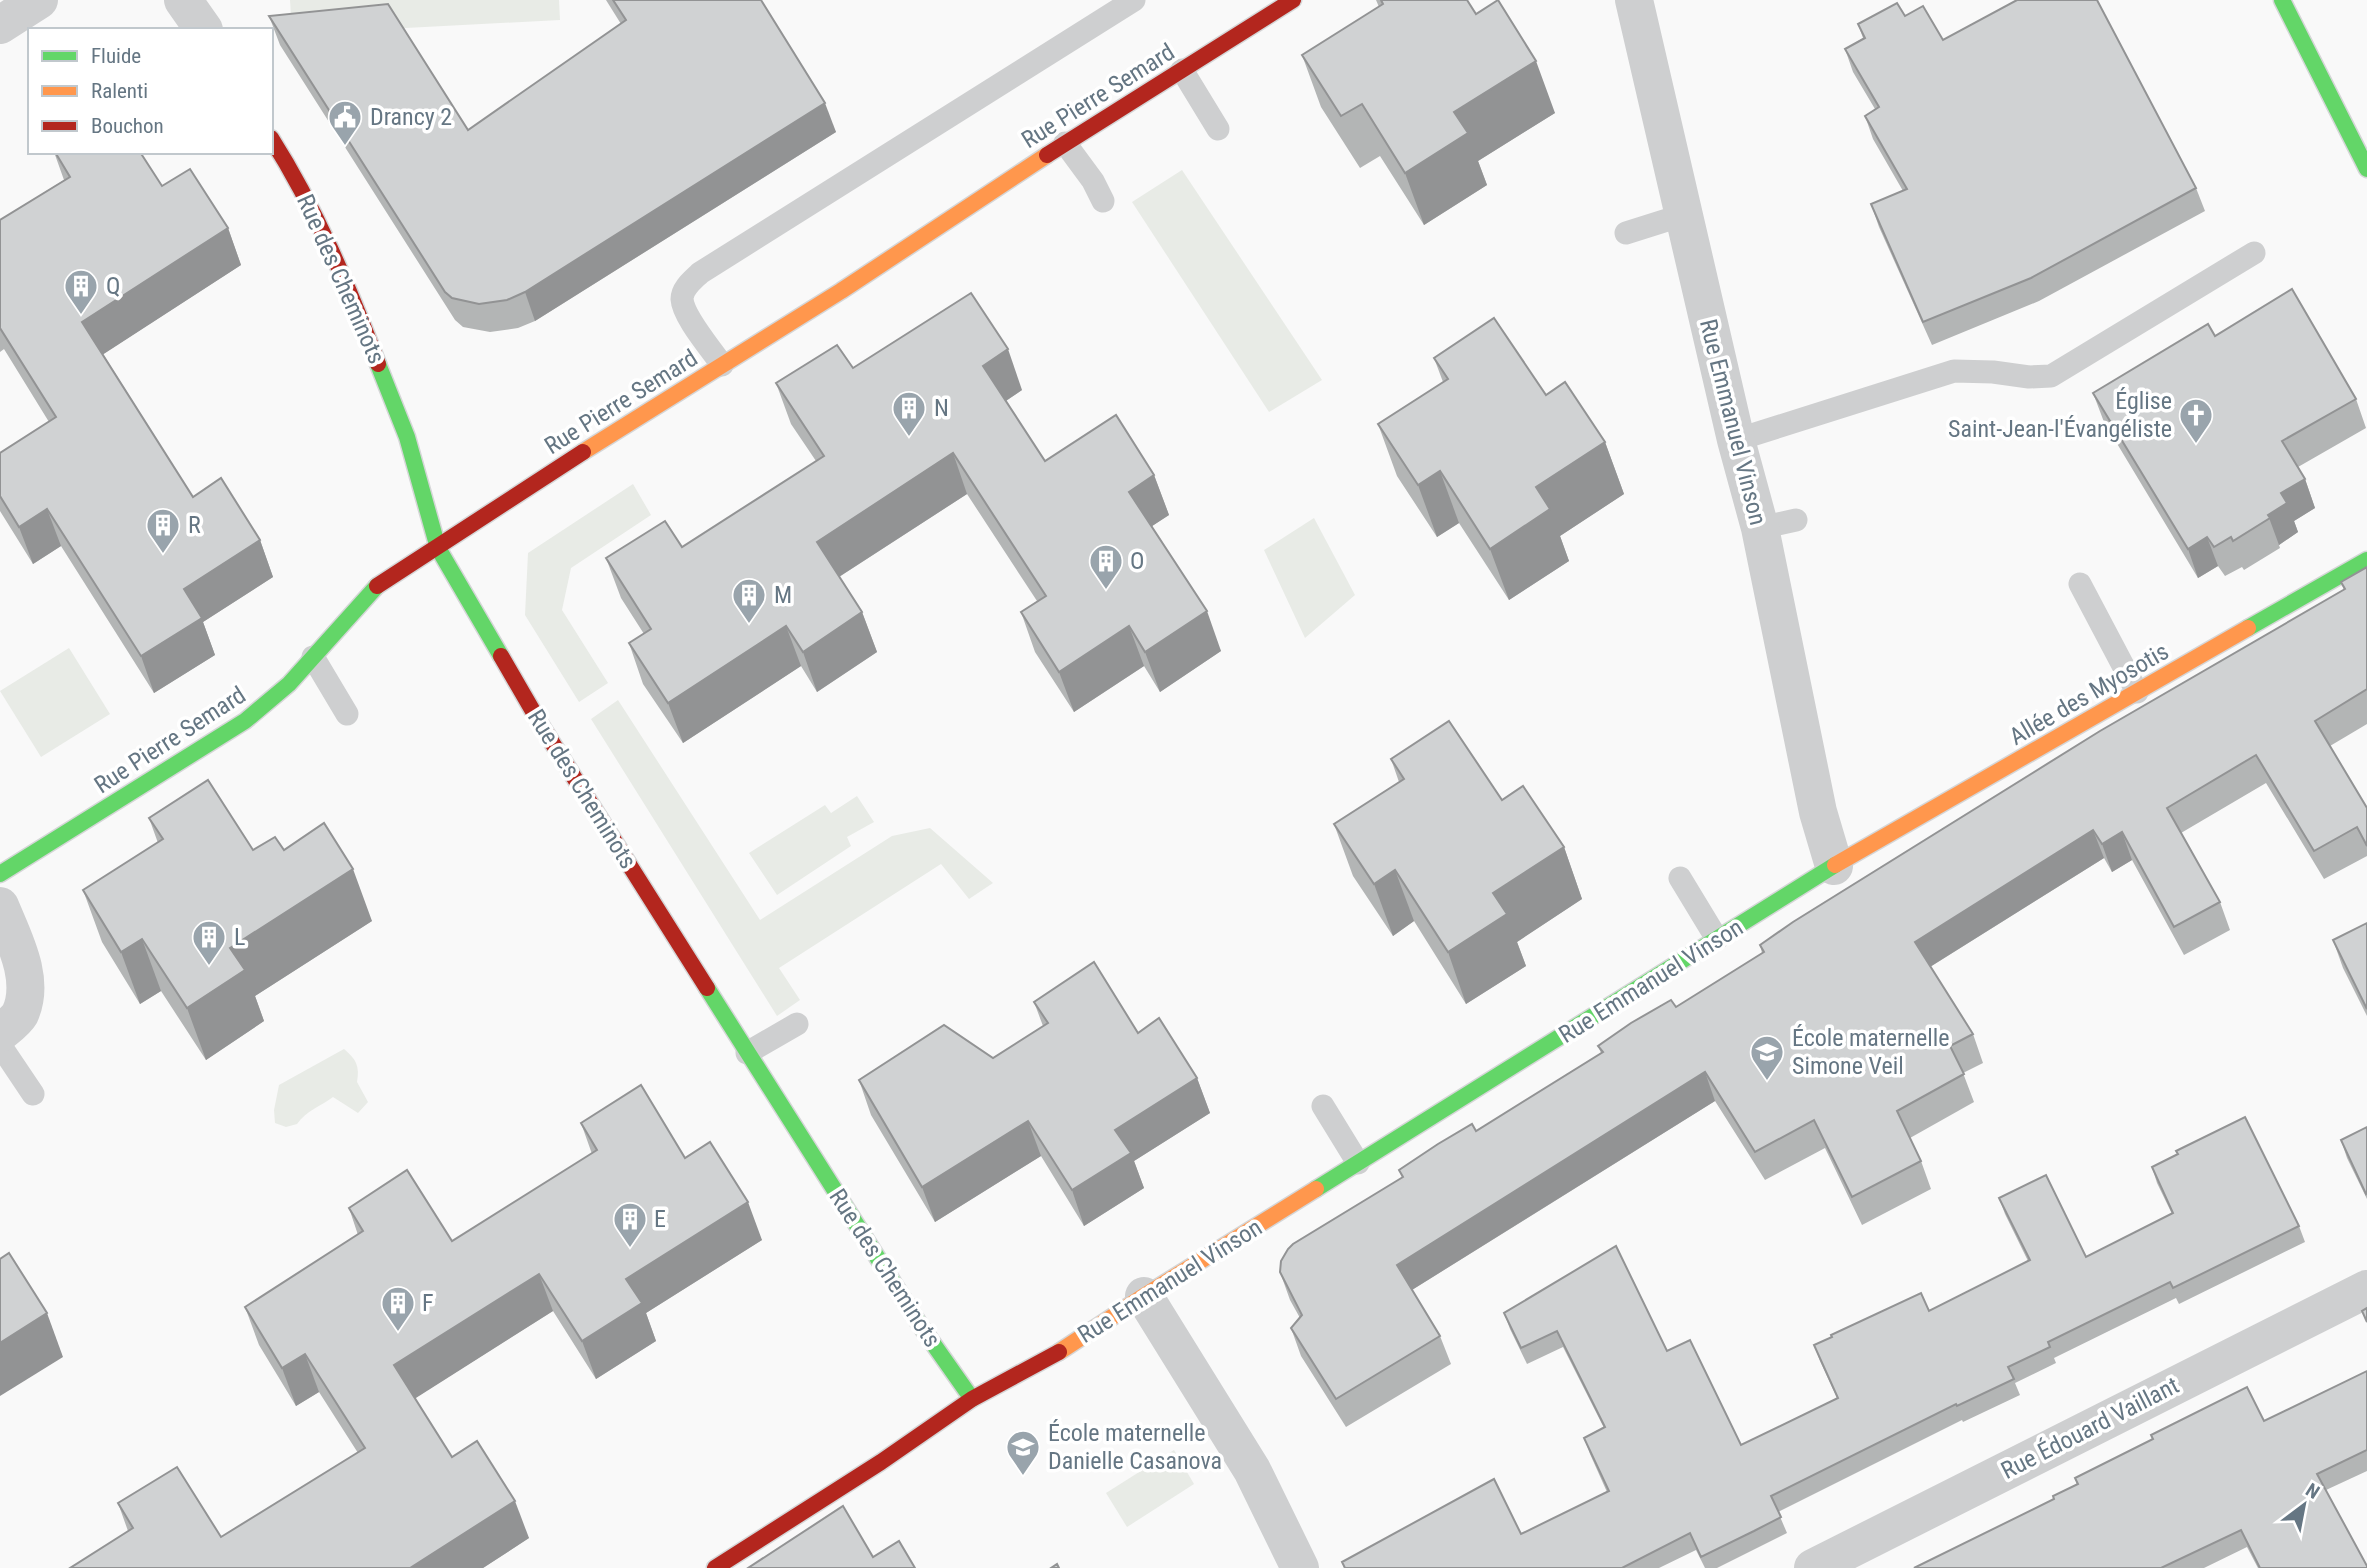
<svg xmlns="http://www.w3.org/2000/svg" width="2367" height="1568" viewBox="0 0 2367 1568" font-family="'Roboto Condensed',sans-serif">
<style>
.green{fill:#e8ebe6}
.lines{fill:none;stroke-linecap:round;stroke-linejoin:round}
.fast-casing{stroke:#d5d6d7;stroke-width:19}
.slow-casing{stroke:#d5d6d7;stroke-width:19}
.jam-casing{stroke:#d5d6d7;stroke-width:19}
.lane{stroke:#cecfd0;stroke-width:23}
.street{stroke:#cecfd0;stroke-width:38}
.fast{stroke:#63d668;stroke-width:16}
.slow{stroke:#ff974d;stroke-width:16}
.jam{stroke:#b3261e;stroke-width:16}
.wall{fill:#b3b5b5}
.shaded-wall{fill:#929394}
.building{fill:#d0d2d3;stroke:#929394;stroke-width:2}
.labels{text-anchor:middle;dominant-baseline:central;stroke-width:7;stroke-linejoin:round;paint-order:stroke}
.street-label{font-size:24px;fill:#657683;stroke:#fff}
.poi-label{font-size:24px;fill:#657683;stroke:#fff;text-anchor:start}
</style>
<rect width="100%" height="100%" fill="#f9f9f9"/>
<g class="green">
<path d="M290,0H559L560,20L292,34Z"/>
<path d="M1182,170L1322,380L1269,412L1132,202Z"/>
<path d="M633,484L651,515L571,568L562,610L608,683L579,702L525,615L528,553Z"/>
<path d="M1314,518L1355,595L1305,638L1264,550Z"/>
<path d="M69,648L110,714L41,757L0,691Z"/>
<path d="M618,700L760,920L892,836L930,828L993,883L969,899L941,864L779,968L800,1000L777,1016L591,719Z"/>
<path d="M857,796L874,822L847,837L851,846L777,895L749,853L825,805L831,813Z"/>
<path d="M344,1049C356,1059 360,1066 357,1082L368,1102L358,1113L333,1097C321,1106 306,1111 297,1124L286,1127L275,1123L274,1110L279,1085Z"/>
<path d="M1174,1450L1194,1484L1127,1527L1106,1493Z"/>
</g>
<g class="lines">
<defs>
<g id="fast">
<path d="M2282,0L2367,169"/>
<path d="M378,364L407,437L438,548L501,656"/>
<path d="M2248,628L2367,560"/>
<path d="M0,874L245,721L289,684L377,586"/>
<path d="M707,988L920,1325L972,1399"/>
<path d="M1316,1189L1835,865"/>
</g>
<g id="slow">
<path d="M583,452L841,291L1047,155"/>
<path d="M1835,865L2248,628"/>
<path d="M1059,1352L1144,1296L1316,1189"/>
</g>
<g id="jam">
<path d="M271,138C316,209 348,286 378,364"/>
<path d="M1047,155L1293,0"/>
<path d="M377,586L583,452"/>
<path d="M501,656L541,725L707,988"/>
<path d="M715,1568L881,1462L972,1399L1059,1352"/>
</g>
</defs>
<use href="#fast" class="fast-casing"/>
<use href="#slow" class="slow-casing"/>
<use href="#jam" class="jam-casing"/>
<g class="lane">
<path d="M1182,70L1218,129"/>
<path d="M1065,143L1093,181L1103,201"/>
<path d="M1626,233L1683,215"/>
<path d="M722,365C712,350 683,317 682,299C682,288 693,280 700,273L1134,0"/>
<path d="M1736,440L1954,371L1993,372L2029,377L2051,376L2254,253"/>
<path d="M1760,528L1796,520"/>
<path d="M2080,584L2137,692"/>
<path d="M313,657L347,714"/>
<path d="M1680,878L1717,939"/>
<path d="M0,1045L33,1094"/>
<path d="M747,1053L797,1024"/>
<path d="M1323,1106L1358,1163"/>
</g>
<g class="street">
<path d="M183,0L204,30"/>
<path d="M1634,0L1736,440L1760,528L1818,812L1834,866"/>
<path d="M0,25L39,0"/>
<path d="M0,906C13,938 36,979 20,1014C16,1021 6,1028 0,1033"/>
<path d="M1144,1296L1252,1470L1300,1568"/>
<path d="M1813,1568L2367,1289"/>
</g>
<use href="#fast" class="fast"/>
<use href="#slow" class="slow"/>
<use href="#jam" class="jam"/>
</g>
<g class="wall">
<path d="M606,0H761L836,132L535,321L518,328L490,332L463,327L455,320L280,45L269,16L468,130L621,24Z"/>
<path d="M1376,0H1467L1476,14L1555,113L1478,161L1487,185L1424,225L1380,156L1360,168L1321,107L1302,55L1379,7Z"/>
<path d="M1905,16L1943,40L2196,188L2205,211L2039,301L1932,345L1879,227L1871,204L1903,191L1873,139L1865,116L1875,109L1853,72L1845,49L1863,38L1858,24Z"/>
<path d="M54,152H140L162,186L228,228L241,265L103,354L193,497L260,540L273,577L203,622L215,655L154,693L61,546L33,564L0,511V453L49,422L4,349L0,352V220L64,180Z"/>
<path d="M1434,358L1546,395L1605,442L1624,494L1560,536L1569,561L1509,600L1459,523L1437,537L1397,476L1378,424L1443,382Z"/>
<path d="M853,368L1022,390L1006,401L1045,461L1154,475L1169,515L1152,526L1221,651L1160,692L1144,666L1074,712L1035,652L1021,612L1037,601L967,494L839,577L862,612L877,652L817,692L801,666L683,743L643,684L629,643L644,634L621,598L606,558L682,547L816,461L791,424L776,383Z"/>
<path d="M2093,393L2356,399L2366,428L2298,467L2305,479L2315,508L2294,521L2298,532L2279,545L2280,548L2244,570L2242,567L2225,576L2218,566L2198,578L2104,422Z"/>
<path d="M2367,567V724L2330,746L2367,808V856L2324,879L2266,783L2181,833L2220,902L2230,930L2184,955L2132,860L2112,872L2104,858L1930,967L1973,1034L1983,1063L1963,1073L1974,1102L1910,1138L1921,1161L1931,1189L1862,1225L1825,1148L1765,1180L1715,1101L1412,1290L1440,1336L1451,1364L1346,1427L1301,1356L1291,1328L1300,1318L1290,1300L1280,1272L1402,1177L1399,1170L1476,1131L1601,1053L1598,1046L1676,1007L1762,953L1760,945L2344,590L2341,582Z"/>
<path d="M1391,759L1502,800L1564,847L1582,899L1517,942L1526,966L1466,1004L1414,921L1393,936L1353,876L1334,824L1399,782Z"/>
<path d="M149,818L253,850H284L372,921L255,996L264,1021L206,1060L161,991L140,1004L102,942L83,890L158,843Z"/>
<path d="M2367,923V1016L2343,968L2333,940Z"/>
<path d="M1034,1002L1138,1033L1197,1078L1210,1113L1134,1161L1144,1188L1084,1226L1041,1156L935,1222L871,1115L859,1080L993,1058L1043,1026Z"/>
<path d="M581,1123L685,1158L762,1240L646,1313L656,1341L596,1379L553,1311L415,1398L452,1457L529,1538L483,1568L128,1531L118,1503L221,1537L358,1453L319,1392L296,1406L259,1345L245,1307L358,1235L349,1208L452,1241L592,1154Z"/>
<path d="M2367,1127V1199L2347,1158L2341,1140Z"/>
<path d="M2152,1167L2299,1226L2305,1242L2179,1304L2176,1298L2054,1358L2056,1363L2015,1383L2020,1395L1963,1422L1962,1420L1778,1512L1787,1533L1717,1568H1705L1696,1550L1659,1568H1344L1342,1562L1521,1534L1607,1492L1590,1454L1584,1438L1604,1428L1563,1347L1527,1364L1510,1329L1504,1313L1667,1351L1741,1445L1837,1398L1820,1361L1814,1345L1929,1311L2028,1261L2005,1214L1999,1198L2086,1257L2172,1214L2157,1183Z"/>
<path d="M2367,1371V1471L2326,1490L2367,1568H2258L2247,1547L2204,1568H1914L2054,1499L2077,1485L2075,1478L2264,1421Z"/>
</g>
<g class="shaded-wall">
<path d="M1536,61L1555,113L1478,161L1487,185L1424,225L1405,173L1454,112Z"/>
<path d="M825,103L836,132L535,321L525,292Z"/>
<path d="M228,228L241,265L96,359L82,322Z"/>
<path d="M1008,349L1022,390L998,406L983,366Z"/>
<path d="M1605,442L1624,494L1560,536L1569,561L1509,600L1490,549L1536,487Z"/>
<path d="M953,453L967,494L831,582L817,542Z"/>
<path d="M1440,471L1459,523L1437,537L1418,485Z"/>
<path d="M1154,475L1169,515L1143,532L1129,492Z"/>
<path d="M2305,479L2315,508L2294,521L2298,532L2279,545L2268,515L2281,493Z"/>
<path d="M47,509L61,546L33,564L19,527Z"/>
<path d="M2207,537L2218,566L2198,578L2188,549Z"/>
<path d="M260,540L273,577L203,622L215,655L154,693L141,656L184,589Z"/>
<path d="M1207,611L1221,651L1160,692L1145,652Z"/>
<path d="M862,612L877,652L817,692L803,652Z"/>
<path d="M786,626L801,666L683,743L668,703Z"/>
<path d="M1129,626L1144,666L1074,712L1059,672Z"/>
<path d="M2093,830L2104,858L1925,970L1915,942Z"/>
<path d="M2122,832L2132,860L2112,872L2102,844Z"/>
<path d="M1564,847L1582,899L1517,942L1526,966L1466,1004L1448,952L1493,893Z"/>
<path d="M353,869L372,921L255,996L264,1021L206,1060L187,1008L230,948Z"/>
<path d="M1395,870L1414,921L1393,936L1374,884Z"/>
<path d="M142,939L161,991L140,1004L121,952Z"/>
<path d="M1705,1072L1715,1101L1407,1293L1397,1265Z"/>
<path d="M1197,1078L1210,1113L1134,1161L1144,1188L1084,1226L1072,1190L1115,1130Z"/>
<path d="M1028,1121L1041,1156L935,1222L922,1187Z"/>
<path d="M748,1202L762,1240L646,1313L656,1341L596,1379L582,1341L626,1279Z"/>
<path d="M539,1274L553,1311L408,1403L394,1365Z"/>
<path d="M47,1313L63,1357L0,1396V1343Z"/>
<path d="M305,1354L319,1392L296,1406L282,1368Z"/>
<path d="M515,1501L529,1538L483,1568H410Z"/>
</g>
<g class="building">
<path d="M613,0H761L825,103L525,292L507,300L479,304L452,298L445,292L269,16L388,4L468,130L626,20Z"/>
<path d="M1381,0H1467L1476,14L1498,0L1536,61L1454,112L1468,133L1405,173L1362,104L1341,116L1302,55L1383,4Z"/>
<path d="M2017,0H2097L2196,188L2031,278L1923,322L1871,204L1907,189L1865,116L1879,107L1845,49L1865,38L1858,24L1897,3L1905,16L1923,6L1943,40Z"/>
<path d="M55,152H140L162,186L190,169L228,228L82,322L193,497L221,478L260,540L184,589L202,618L141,656L47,509L19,527L0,496V453L56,417L0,328V220L70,177Z"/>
<path d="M2292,289L2356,399L2282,441L2305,479L2281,493L2287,503L2268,515L2270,518L2233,541L2231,537L2214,547L2207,537L2188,549L2093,393L2208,324L2215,336Z"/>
<path d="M971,293L1008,349L983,366L1045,461L1116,415L1154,475L1129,492L1207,611L1145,652L1129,626L1059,672L1021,612L1046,596L953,453L817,542L862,612L803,652L786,626L668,703L629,643L651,629L606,558L665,521L682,547L824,456L776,383L837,345L853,368Z"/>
<path d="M1494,318L1546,395L1565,382L1605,442L1536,487L1550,509L1490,549L1440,471L1418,485L1378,424L1448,379L1434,358Z"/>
<path d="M2367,567V689L2315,721L2367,808V846L2357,827L2314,851L2256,755L2167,808L2220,902L2174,927L2122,832L2102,844L2093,830L1915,942L1973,1034L1950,1046L1964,1074L1897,1111L1921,1161L1852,1197L1814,1120L1755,1152L1705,1072L1397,1265L1440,1336L1336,1399L1291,1328L1302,1315L1280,1272L1281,1261L1288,1249L1293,1244L1403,1177L1399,1170L1438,1144L1472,1124L1476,1131L1603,1052L1598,1046L1631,1023L1671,1000L1676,1007L1764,952L1760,945L1793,922L2100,731L2345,589L2341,582Z"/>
<path d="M1449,721L1502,800L1523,786L1564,847L1493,893L1507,914L1448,952L1395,870L1374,884L1334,824L1404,779L1391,759Z"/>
<path d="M208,780L253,850L275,837L284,850L324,823L353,869L230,948L245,970L187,1008L142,939L121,952L83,890L163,839L149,818Z"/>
<path d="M2367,923V1009L2333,940Z"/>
<path d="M1094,962L1138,1033L1159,1018L1197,1078L1115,1130L1131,1153L1072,1190L1028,1121L922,1187L859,1080L944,1025L993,1058L1048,1023L1034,1002Z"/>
<path d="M641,1085L685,1158L710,1142L748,1202L626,1279L642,1303L582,1341L539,1274L394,1365L452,1457L477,1441L515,1501L410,1568H70L133,1528L118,1503L177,1467L221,1537L365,1448L305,1354L282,1368L245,1307L363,1231L349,1208L407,1170L452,1241L597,1150L581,1123Z"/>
<path d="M2245,1117L2299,1226L2173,1288L2170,1282L2048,1342L2050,1347L2008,1367L2014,1379L1957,1406L1956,1404L1771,1496L1781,1517L1754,1531L1701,1557L1690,1533L1622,1568H1345L1342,1562L1494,1479L1521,1534L1609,1491L1584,1438L1605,1427L1557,1331L1521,1348L1504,1313L1616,1246L1667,1351L1690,1340L1741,1445L1838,1398L1814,1345L1832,1337L1831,1335L1921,1293L1929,1311L2030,1260L1999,1198L2046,1175L2086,1257L2173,1213L2152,1167L2178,1154L2176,1151Z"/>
<path d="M2367,1127V1193L2366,1194L2341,1140Z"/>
<path d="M9,1253L47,1313L0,1343V1259Z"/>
<path d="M2367,1308V1322L2362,1311Z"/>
<path d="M2367,1371V1450L2317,1474L2367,1566V1568H2260L2241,1530L2161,1568H1914L2054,1499L2053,1496L2078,1484L2075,1478L2153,1439L2151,1435L2247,1387L2264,1421Z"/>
<path d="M843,1506L873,1557L899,1541L915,1568H748Z"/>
<path d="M1057,1564L1059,1568H1051Z"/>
</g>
<defs>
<symbol id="civic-pin" viewBox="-11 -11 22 30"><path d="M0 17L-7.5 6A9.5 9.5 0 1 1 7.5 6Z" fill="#99a4ac" stroke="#fff"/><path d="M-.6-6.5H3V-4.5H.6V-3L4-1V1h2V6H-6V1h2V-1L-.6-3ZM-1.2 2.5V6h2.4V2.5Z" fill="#fff"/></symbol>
<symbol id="building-pin" viewBox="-11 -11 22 30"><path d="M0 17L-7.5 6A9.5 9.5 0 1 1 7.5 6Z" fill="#99a4ac" stroke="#fff"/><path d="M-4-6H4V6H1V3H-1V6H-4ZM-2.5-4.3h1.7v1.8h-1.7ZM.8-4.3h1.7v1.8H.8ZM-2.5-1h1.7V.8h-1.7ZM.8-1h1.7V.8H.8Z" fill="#fff"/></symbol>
<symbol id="church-pin" viewBox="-11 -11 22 30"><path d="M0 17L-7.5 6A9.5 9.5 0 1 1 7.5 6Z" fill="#99a4ac" stroke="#fff"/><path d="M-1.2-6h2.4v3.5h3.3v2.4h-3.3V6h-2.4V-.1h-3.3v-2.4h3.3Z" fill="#fff"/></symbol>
<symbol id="school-pin" viewBox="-11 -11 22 30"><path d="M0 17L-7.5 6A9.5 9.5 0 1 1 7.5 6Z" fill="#99a4ac" stroke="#fff"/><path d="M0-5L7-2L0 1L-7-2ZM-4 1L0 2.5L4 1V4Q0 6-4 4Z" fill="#fff"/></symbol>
</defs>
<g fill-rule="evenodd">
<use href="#civic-pin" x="326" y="98" width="38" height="52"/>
<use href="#building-pin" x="62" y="267" width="38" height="52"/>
<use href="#building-pin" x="890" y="389" width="38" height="52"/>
<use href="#church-pin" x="2177" y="396" width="38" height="52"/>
<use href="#building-pin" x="144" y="506" width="38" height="52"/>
<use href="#building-pin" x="1087" y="542" width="38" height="52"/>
<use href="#building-pin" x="730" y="576" width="38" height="52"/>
<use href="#building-pin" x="190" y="918" width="38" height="52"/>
<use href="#school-pin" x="1748" y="1033" width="38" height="52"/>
<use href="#building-pin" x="611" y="1200" width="38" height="52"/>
<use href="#building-pin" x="379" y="1284" width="38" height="52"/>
<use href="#school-pin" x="1004" y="1428" width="38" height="52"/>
</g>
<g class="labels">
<g class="street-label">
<text transform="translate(1098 96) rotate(-32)">Rue Pierre Semard</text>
<text transform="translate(341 279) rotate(66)">Rue des Cheminots</text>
<text transform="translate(621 402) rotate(-32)">Rue Pierre Semard</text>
<text transform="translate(1733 422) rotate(76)">Rue Emmanuel Vinson</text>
<text transform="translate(2089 694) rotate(-30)">Allée des Myosotis</text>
<text transform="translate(170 740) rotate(-33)">Rue Pierre Semard</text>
<text transform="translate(582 789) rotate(58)">Rue des Cheminots</text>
<text transform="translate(1651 981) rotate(-32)">Rue Emmanuel Vinson</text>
<text transform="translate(885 1268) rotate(57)">Rue des Cheminots</text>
<text transform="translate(1170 1281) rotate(-32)">Rue Emmanuel Vinson</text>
<text transform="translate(2090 1428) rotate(-27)">Rue Édouard Vaillant</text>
</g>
<g class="poi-label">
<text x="370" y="117">Drancy 2</text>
<text x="106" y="286">Q</text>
<text x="2172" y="401" text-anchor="end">Église<tspan x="2172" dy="28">Saint-Jean-l'Évangéliste</tspan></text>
<text x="934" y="408">N</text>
<text x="188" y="525">R</text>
<text x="1130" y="561">O</text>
<text x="774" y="595">M</text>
<text x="234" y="937">L</text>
<text x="1792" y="1038">École maternelle<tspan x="1792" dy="28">Simone Veil</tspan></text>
<text x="654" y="1219">E</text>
<text x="422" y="1303">F</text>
<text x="1048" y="1433">École maternelle<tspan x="1048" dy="28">Danielle Casanova</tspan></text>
</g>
</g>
<rect x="28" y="28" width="245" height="126" fill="#ffffff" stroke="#c1c8cd" stroke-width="2"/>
<rect x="42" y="51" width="35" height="10" fill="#63d668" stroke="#c1c8cd" stroke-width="2"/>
<text x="91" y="63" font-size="21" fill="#657683">Fluide</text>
<rect x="42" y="86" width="35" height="10" fill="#ff974d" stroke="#c1c8cd" stroke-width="2"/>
<text x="91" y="98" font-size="21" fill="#657683">Ralenti</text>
<rect x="42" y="121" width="35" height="10" fill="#b3261e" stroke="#c1c8cd" stroke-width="2"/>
<text x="91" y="133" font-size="21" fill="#657683">Bouchon</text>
<g transform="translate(2304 1505) rotate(32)" stroke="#ffffff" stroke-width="5" paint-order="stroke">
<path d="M0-5L12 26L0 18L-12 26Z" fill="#657683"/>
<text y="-10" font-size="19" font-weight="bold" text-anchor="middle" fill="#657683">N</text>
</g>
</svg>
